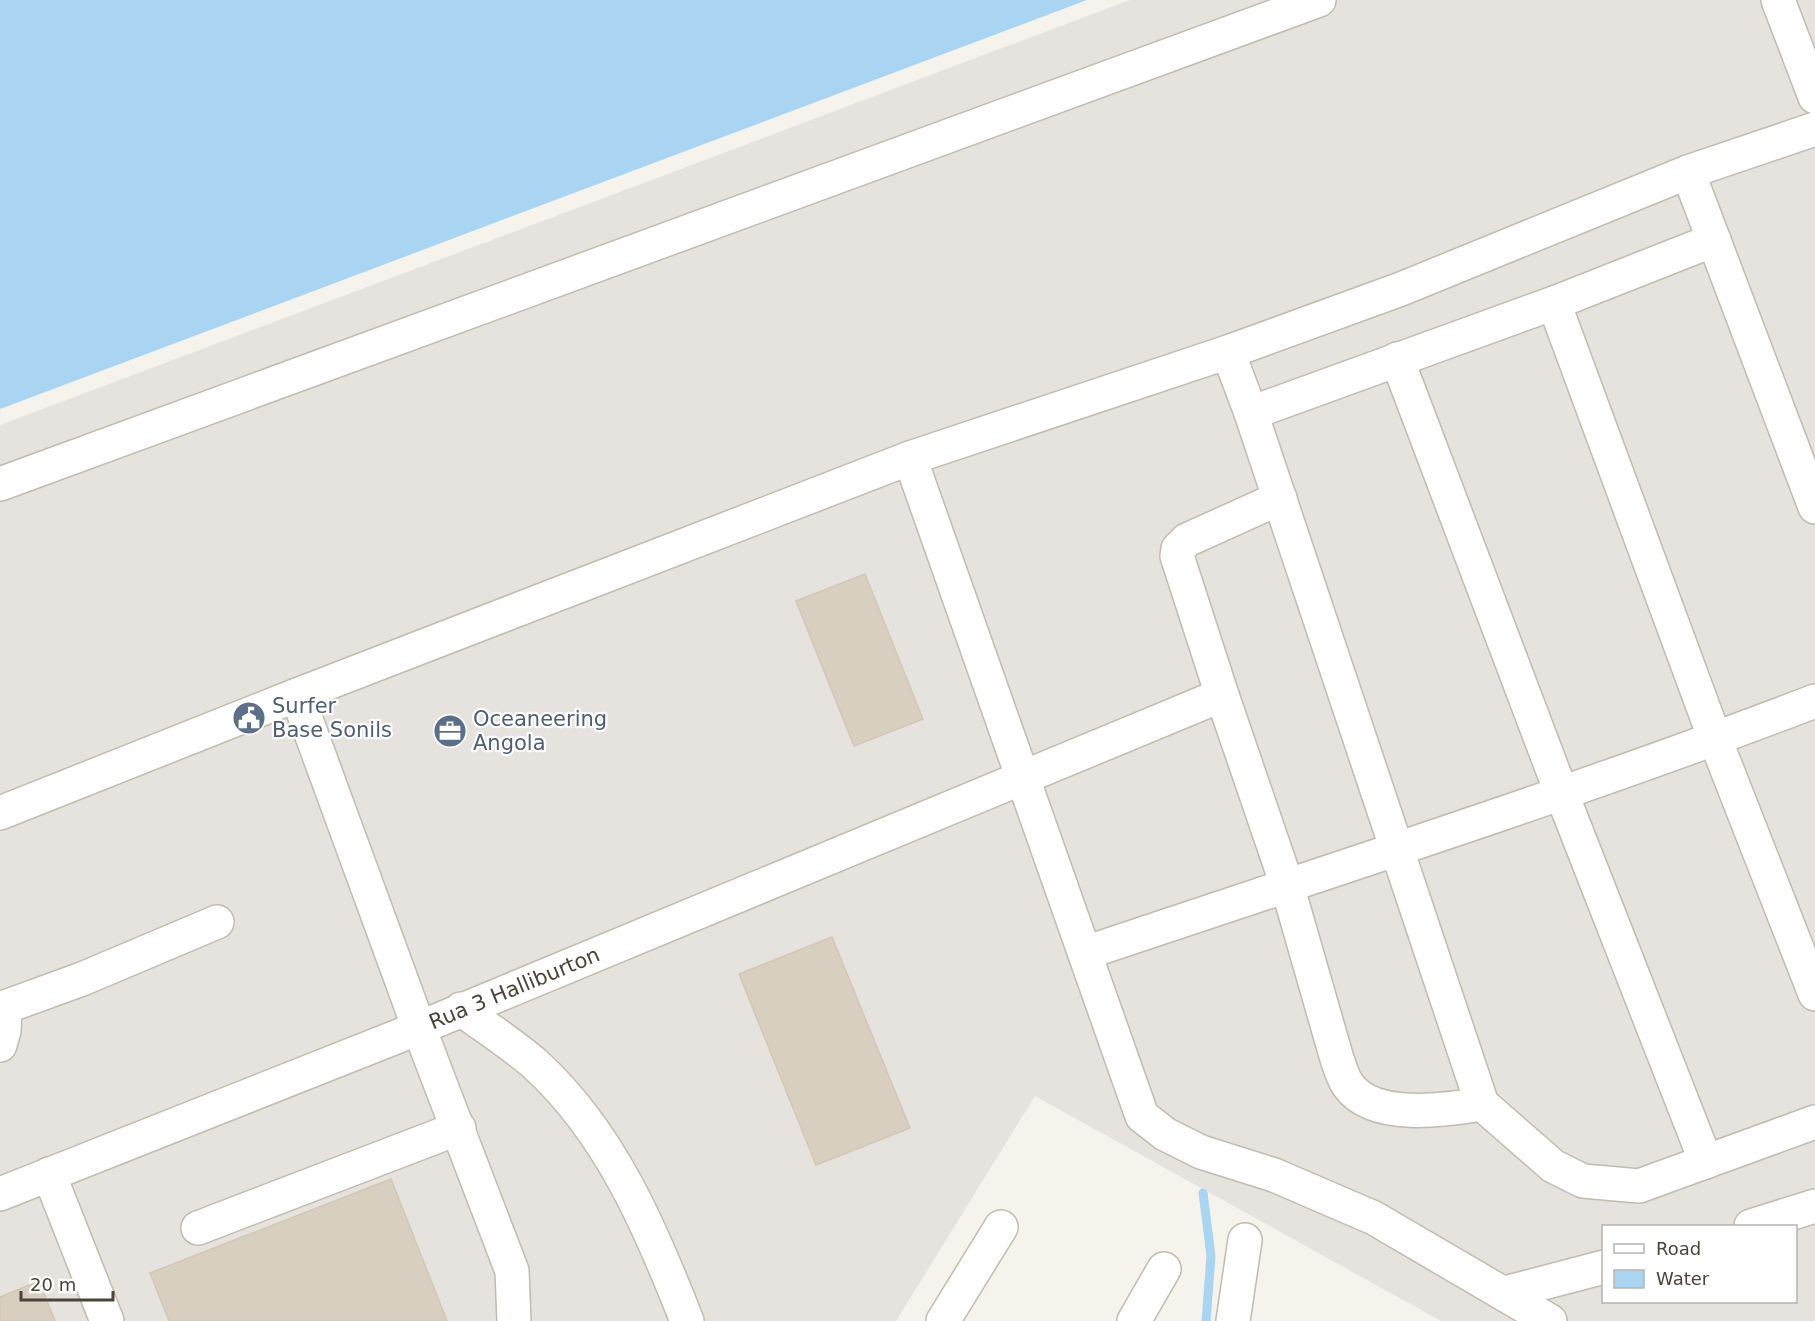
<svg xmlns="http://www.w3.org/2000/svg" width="1815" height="1321" viewBox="0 0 1815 1321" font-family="'DejaVu Sans',sans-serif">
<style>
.industrial{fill:#e6e2dd;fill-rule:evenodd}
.water{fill:#a9d4f2}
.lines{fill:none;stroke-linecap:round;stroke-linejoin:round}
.stream{stroke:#a9d4f2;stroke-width:9}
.building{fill:#d8cfc1;stroke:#d3c7b4;stroke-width:1.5}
.minor-casing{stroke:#c2bbae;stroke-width:36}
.minor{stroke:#fff;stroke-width:33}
.labels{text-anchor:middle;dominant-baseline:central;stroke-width:4.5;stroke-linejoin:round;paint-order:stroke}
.service-label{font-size:21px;fill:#4e5e75;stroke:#fff;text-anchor:start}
.street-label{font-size:21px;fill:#4b4439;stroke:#fff}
</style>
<rect width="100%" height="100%" fill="#f6f3ec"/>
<path class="industrial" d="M1130,0H1815V1321H1441L1035,1096L896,1321H0V425ZM1604,1226H1796V1302H1604Z"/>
<path class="water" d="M0,0H1087L0,409Z"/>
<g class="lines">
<path class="stream" d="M1203,1193L1211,1256L1206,1321"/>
</g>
<g class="building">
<path d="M865,574L923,719L854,746L796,601Z"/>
<path d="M832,937L910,1128L816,1165L739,974Z"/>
<path d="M391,1179L447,1321H169L150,1273Z"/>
<path d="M39,1281L55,1321H0V1297Z"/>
</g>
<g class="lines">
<defs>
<g id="minor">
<path d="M1778,0L1815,97"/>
<path d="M1688,172L1815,507"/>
<path d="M1554,303L1715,739L1815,994"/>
<path d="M1228,352L1251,413L1482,1104L1553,1166L1583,1181L1639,1186L1815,1122"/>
<path d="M1397,359L1561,792L1706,1162"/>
<path d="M1251,413L1554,303L1714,240"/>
<path d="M910,458L1142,1116L1165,1134L1201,1152L1274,1175L1374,1218L1550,1321"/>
<path d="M0,484L1319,0"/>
<path d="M1280,498L1187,540L1178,549L1177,556L1222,695L1287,885L1337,1059C1340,1067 1343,1078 1348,1085C1373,1121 1445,1110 1482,1104"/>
<path d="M297,695L419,1028L512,1271L514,1321"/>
<path d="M0,813L297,695L910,458L1228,352L1401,289L1688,172L1815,129"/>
<path d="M1085,953C1329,871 1575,793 1815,701"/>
<path d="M461,1009C485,1027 512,1044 535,1064C610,1132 651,1229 687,1321"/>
<path d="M0,1045L4,1031L5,1007L82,979L217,922"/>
<path d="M49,1174L107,1321"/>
<path id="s1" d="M0,1194L419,1028L1222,695"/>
<path d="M1751,1226L1815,1206"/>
<path d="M198,1228L459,1128"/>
<path d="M1505,1293L1604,1267"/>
<path d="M943,1321L1001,1227"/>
<path d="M1134,1321L1164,1269"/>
<path d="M1233,1321L1245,1240"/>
</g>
</defs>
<use href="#minor" class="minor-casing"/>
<use href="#minor" class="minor"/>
</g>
<defs>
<symbol id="civic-disc" viewBox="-11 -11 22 22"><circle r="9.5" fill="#5c6f8a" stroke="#fff"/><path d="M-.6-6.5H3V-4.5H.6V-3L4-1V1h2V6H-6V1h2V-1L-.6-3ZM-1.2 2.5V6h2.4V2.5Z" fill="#fff"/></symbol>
<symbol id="office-disc" viewBox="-11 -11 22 22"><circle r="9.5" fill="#5c6f8a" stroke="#fff"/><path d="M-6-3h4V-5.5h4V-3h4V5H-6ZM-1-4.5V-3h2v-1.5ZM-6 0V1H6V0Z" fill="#fff"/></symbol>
</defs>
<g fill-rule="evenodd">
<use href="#civic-disc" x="230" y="699" width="38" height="38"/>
<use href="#office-disc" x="431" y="712" width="38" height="38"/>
</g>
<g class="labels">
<g class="service-label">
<text x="272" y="706">Surfer<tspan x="272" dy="24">Base Sonils</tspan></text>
<text x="473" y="719">Oceaneering<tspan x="473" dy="24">Angola</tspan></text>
</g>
<g class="street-label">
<text stroke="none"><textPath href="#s1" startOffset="554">Rua 3 Halliburton</textPath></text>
</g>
</g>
<rect x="1602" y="1225" width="195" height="78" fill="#ffffff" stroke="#b7b4b0" stroke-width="1.5"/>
<rect x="1614" y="1244" width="30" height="9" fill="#ffffff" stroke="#b7b4b0" stroke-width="1.5"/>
<text x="1656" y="1255" font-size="18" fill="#4b4439">Road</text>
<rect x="1614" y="1270" width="30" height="18" fill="#a9d4f2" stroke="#b7b4b0" stroke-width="1.5"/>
<text x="1656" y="1285" font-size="18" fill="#4b4439">Water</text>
<path d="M21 1291v9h92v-9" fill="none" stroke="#4b4439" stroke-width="3"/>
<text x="30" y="1291" font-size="18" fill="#4b4439" stroke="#ffffff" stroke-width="4.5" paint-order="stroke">20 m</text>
</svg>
